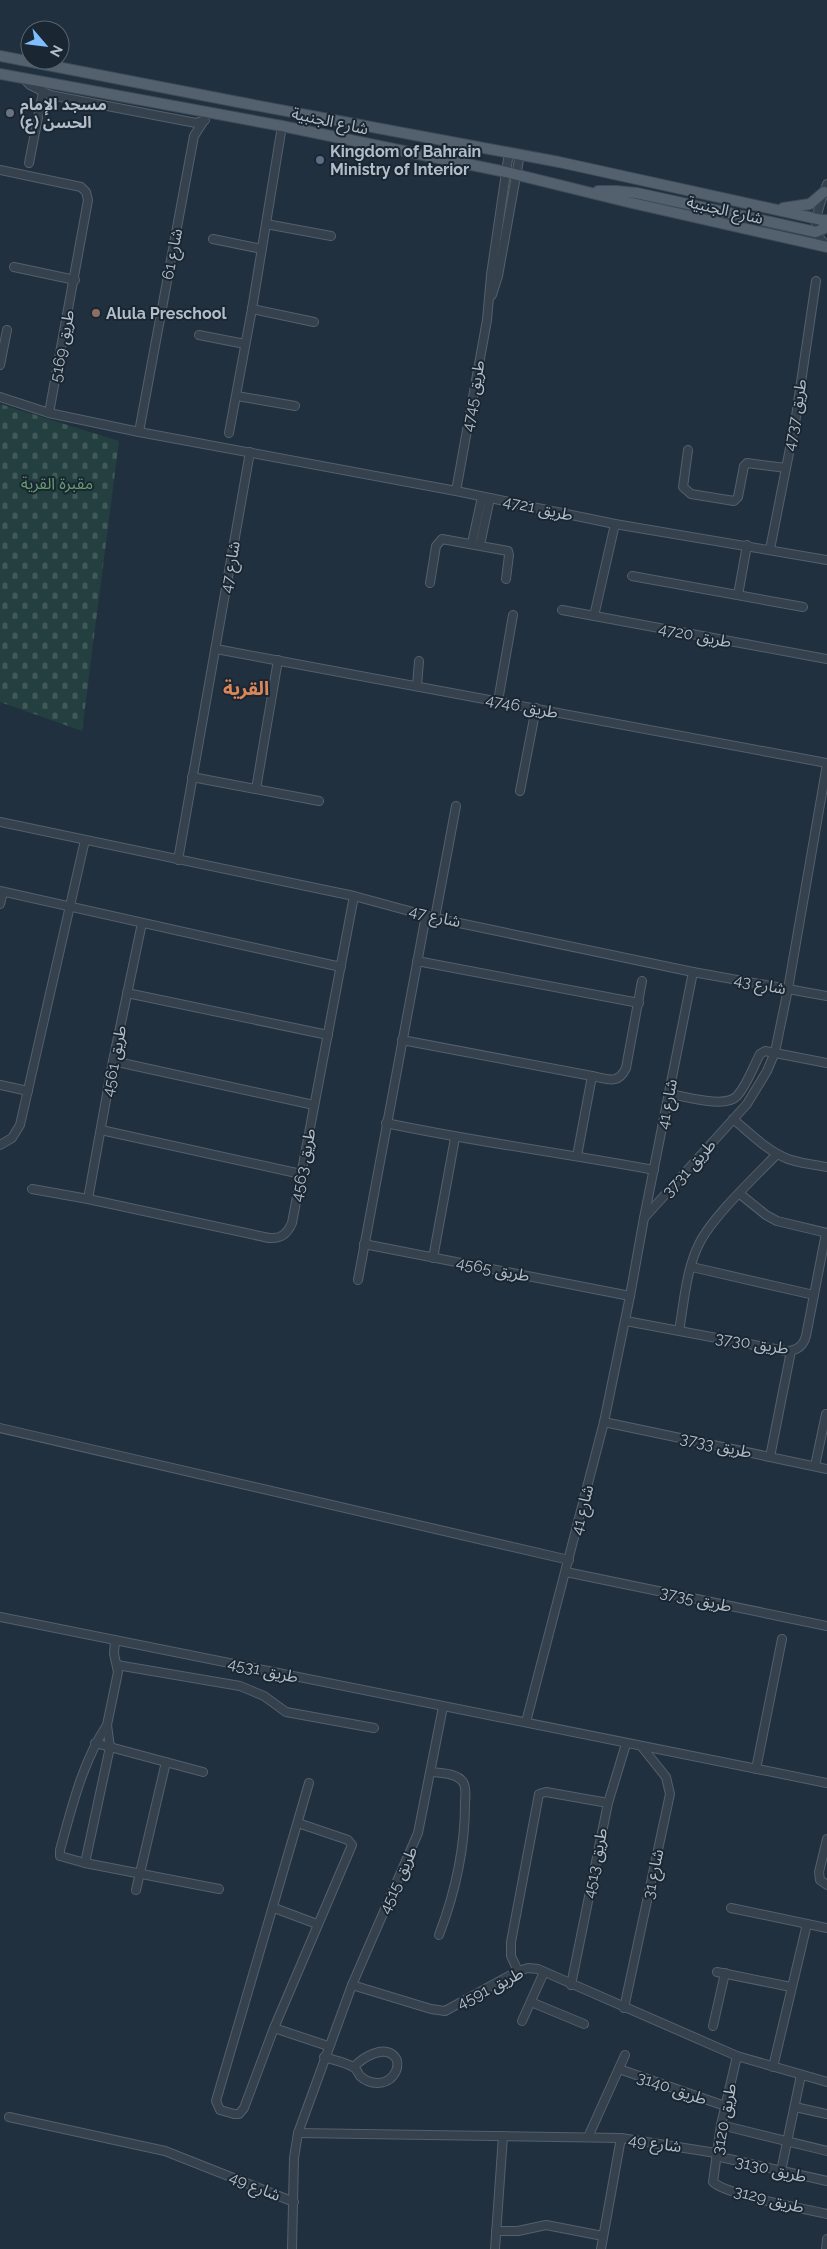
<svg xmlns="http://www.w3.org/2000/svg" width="827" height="2249" viewBox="0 0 827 2249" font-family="Raleway,'Noto Sans Arabic',sans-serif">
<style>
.cemetery{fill:url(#cemetery-stones)}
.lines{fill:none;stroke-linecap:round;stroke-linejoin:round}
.minor-casing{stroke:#53606c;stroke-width:10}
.major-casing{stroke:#3e4b57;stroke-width:12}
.minor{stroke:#35424e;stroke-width:8}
.major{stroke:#53616e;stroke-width:10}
.worship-dot{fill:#6b7280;stroke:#1a2733;stroke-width:2}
.service-dot{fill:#5c6f8a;stroke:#1a2733;stroke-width:2}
.education-dot{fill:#8d6e63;stroke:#1a2733;stroke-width:2}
.labels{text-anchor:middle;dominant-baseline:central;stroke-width:4;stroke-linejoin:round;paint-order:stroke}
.poi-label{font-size:16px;font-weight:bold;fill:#b1bdc9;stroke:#1a2733;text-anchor:start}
.street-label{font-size:16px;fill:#b1bdc9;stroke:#1a2733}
.park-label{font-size:16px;fill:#669c6d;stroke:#1a2733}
.quarter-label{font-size:19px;font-weight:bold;fill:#dd8658;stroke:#1a2733}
</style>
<defs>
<pattern id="cemetery-stones" width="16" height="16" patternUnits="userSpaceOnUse" patternTransform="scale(1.25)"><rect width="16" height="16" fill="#233f3f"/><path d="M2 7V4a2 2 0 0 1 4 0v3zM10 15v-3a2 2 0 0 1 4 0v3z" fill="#415959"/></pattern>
</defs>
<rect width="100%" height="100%" fill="#21303e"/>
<path class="cemetery" d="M0,404L119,441L82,731L0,702Z"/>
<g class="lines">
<defs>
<g id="minor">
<path d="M23,78L30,85L50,95L196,123L205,120"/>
<path d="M29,163L43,92"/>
<path d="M0,170L81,187L86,192L88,200L49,413"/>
<path d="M827,184C821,202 806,232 827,245"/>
<path d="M266,224L331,236"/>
<path d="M213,239L262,249"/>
<path d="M14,267L75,280"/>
<path d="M492,295L498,276L520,154"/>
<path d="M252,309L314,322"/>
<path d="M199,335L245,344"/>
<path d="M0,365L7,330"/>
<path d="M237,396L295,406"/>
<path d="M0,397L49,413L139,432L456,491L615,524L827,560"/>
<path d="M139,432L194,136L203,122"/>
<path d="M229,433L252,309L282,126"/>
<path d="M688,450L683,487L691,494L734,501L738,497L744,466L747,463L786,468"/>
<path d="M456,491L487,320L491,275L509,152"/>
<path d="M472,543L482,497"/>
<path d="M480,545L490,498"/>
<path d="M770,549L795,423L816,281"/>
<path d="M632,576L803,607"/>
<path d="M430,583L436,546L442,539L508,551L509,555L506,579"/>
<path d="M738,595L747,545"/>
<path d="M562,610L827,659"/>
<path d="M594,616L615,524"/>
<path d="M216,649L827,763"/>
<path d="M417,686L419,661"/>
<path d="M498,701L513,615"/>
<path d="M192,777L319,801"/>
<path d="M256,789L278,660"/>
<path d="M520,791L536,708"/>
<path d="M0,822L354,896L435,918L693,972L827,996"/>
<path d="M178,860L250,452"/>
<path d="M0,891L341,967"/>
<path d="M0,904L3,892"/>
<path d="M435,918L456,806"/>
<path d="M417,961L639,1003"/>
<path d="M127,993L328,1035"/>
<path d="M402,1040L592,1076"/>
<path d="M113,1061L314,1105"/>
<path d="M0,1085L28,1091"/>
<path d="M669,1094C685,1096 725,1109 737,1096C747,1085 753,1067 760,1054L765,1051L827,1063"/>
<path d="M733,1119C750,1133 767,1151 788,1159C800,1163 814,1165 827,1167"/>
<path d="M386,1123C475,1142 564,1153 654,1170"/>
<path d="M101,1130L301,1174"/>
<path d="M0,1145L12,1138L20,1125L85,840"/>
<path d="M577,1156L592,1076C608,1079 618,1085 626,1068L642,981"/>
<path d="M32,1189L88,1199L269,1238C281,1239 287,1234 292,1223L354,896"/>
<path d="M740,1194L766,1215L777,1221L827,1233"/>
<path d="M88,1199L113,1061L142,923"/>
<path d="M644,1218L747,1104L767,1071L775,1052L788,989L827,764"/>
<path d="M364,1244L630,1296L604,1422L526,1722"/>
<path d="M433,1258L455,1138"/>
<path d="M692,1267L814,1295"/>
<path d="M358,1280L426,915"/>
<path d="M630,1296L644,1218L693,972"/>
<path d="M626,1321L786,1351C796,1351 803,1347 806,1336L826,1233"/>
<path d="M679,1331C684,1303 686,1270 699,1244C712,1217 755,1177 777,1154"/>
<path d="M604,1422L827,1469"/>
<path d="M0,1428L569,1560"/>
<path d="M770,1457L791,1351"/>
<path d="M815,1466L826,1414"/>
<path d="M566,1572L827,1626"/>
<path d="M0,1617L827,1783"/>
<path d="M117,1665L240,1686L264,1696L286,1712L374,1728"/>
<path d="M107,1725C82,1763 72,1807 60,1850V1856L85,1863L219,1889"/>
<path d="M95,1743L203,1772"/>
<path d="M756,1769L782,1639"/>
<path d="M431,1772C441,1773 457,1773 463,1782C467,1788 465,1797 465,1804C465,1849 455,1893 439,1935"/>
<path d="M298,1823L348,1840L352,1845L274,2028L244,2108L239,2114H234L220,2110L216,2101L309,1783"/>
<path d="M827,1839L819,1872L820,1880L827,1885"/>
<path d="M85,1863L110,1747L107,1725L118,1672L114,1654L115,1640"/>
<path d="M136,1890L166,1762"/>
<path d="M274,1908L317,1924"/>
<path d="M731,1908L827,1928"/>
<path d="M518,1971L511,1956V1942L539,1794L546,1792L608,1803"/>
<path d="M717,1972L791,1987"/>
<path d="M352,1985L431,2009L445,2011L518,1971L528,1968L538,1969L737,2056L827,2082"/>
<path d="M571,1985L608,1803L626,1744"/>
<path d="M531,2002L584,2024"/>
<path d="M624,2008L670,1794L666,1777L642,1747"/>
<path d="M522,2021L544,1972"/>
<path d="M713,2026L725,1973"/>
<path d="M274,2028L328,2046"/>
<path d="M737,2056L721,2125L713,2182C729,2196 803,2208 827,2214"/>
<path d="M324,2057C333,2060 345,2062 353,2067C356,2068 358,2073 360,2076C371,2086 389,2086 396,2071C398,2067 398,2060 395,2057C384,2044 362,2058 354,2067"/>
<path d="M773,2067L807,1924"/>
<path d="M619,2069L725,2106"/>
<path d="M795,2107L827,2114"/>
<path d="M9,2117L165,2151L294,2202"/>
<path d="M721,2125L827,2151"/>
<path d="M298,2133L621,2138L716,2153"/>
<path d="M588,2137L625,2055"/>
<path d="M716,2156L827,2181"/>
<path d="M781,2171L801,2075"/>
<path d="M496,2231H518L546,2225L603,2236"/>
<path d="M292,2249L294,2158L298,2133L352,1985L418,1833L443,1707"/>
<path d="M495,2249L503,2136"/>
<path d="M601,2249L621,2138"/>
<path d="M826,2249L827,2239"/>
</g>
<g id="major">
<path d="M0,56L238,102L559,162L827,221"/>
<path d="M0,74L282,126L506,172L632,203L827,247"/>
<path d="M598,191H616L637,193L816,232L823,229L825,220"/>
<path d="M783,208L810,204L824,192"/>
</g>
</defs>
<use href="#minor" class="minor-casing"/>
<use href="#major" class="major-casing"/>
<use href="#minor" class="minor"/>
<use href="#major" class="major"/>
</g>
<circle class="worship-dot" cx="10" cy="113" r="5"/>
<circle class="service-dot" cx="320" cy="160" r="5"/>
<circle class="education-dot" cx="96" cy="313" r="5"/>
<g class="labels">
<g class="poi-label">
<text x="20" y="104">مسجد الإمام<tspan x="20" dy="18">الحسن (ع)</tspan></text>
<text x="330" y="151">Kingdom of Bahrain<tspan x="330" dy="18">Ministry of Interior</tspan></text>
<text x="106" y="313">Alula Preschool</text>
</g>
<g class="street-label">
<text transform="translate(330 121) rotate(12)">شارع الجنبية</text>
<text transform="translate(725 210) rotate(13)">شارع الجنبية</text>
<text transform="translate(172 254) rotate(-79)">شارع 61</text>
<text transform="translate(62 346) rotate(-79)">طريق 5169</text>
<text transform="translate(473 396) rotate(-80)">طريق 4745</text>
<text transform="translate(795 415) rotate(-80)">طريق 4737</text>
<text transform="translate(538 508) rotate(12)">طريق 4721</text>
<text transform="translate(230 567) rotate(-80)">شارع 47</text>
<text transform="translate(695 635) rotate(11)">طريق 4720</text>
<text transform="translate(522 706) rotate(11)">طريق 4746</text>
<text transform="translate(435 916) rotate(13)">شارع 47</text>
<text transform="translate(760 984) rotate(11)">شارع 43</text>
<text transform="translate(114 1061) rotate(-79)">طريق 4561</text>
<text transform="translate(667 1104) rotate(-79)">شارع 41</text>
<text transform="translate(303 1165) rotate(-79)">طريق 4563</text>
<text transform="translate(689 1168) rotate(-48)">طريق 3731</text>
<text transform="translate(493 1269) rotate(11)">طريق 4565</text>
<text transform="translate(752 1343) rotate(9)">طريق 3730</text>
<text transform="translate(716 1445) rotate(12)">طريق 3733</text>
<text transform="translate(582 1510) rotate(-76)">شارع 41</text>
<text transform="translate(696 1599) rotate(12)">طريق 3735</text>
<text transform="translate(263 1670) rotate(12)">طريق 4531</text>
<text transform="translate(595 1863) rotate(-79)">طريق 4513</text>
<text transform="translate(653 1874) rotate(-78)">شارع 31</text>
<text transform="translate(398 1880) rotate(-66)">طريق 4515</text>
<text transform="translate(490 1988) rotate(-27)">طريق 4591</text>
<text transform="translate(672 2088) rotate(19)">طريق 3140</text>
<text transform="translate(724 2119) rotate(-79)">طريق 3120</text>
<text transform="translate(655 2143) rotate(8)">شارع 49</text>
<text transform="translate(771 2169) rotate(13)">طريق 3130</text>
<text transform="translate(255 2186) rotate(22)">شارع 49</text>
<text transform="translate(769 2199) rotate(14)">طريق 3129</text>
</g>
<g class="park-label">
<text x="57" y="483">مقبرة القرية</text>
</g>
<g class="quarter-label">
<text x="246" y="688">القرية</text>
</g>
</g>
<g transform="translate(45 45) rotate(118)"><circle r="24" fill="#1a2733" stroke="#56636f"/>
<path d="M0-4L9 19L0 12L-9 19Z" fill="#80bdff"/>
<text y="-8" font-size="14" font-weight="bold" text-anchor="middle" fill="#b1bdc9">N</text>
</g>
</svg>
